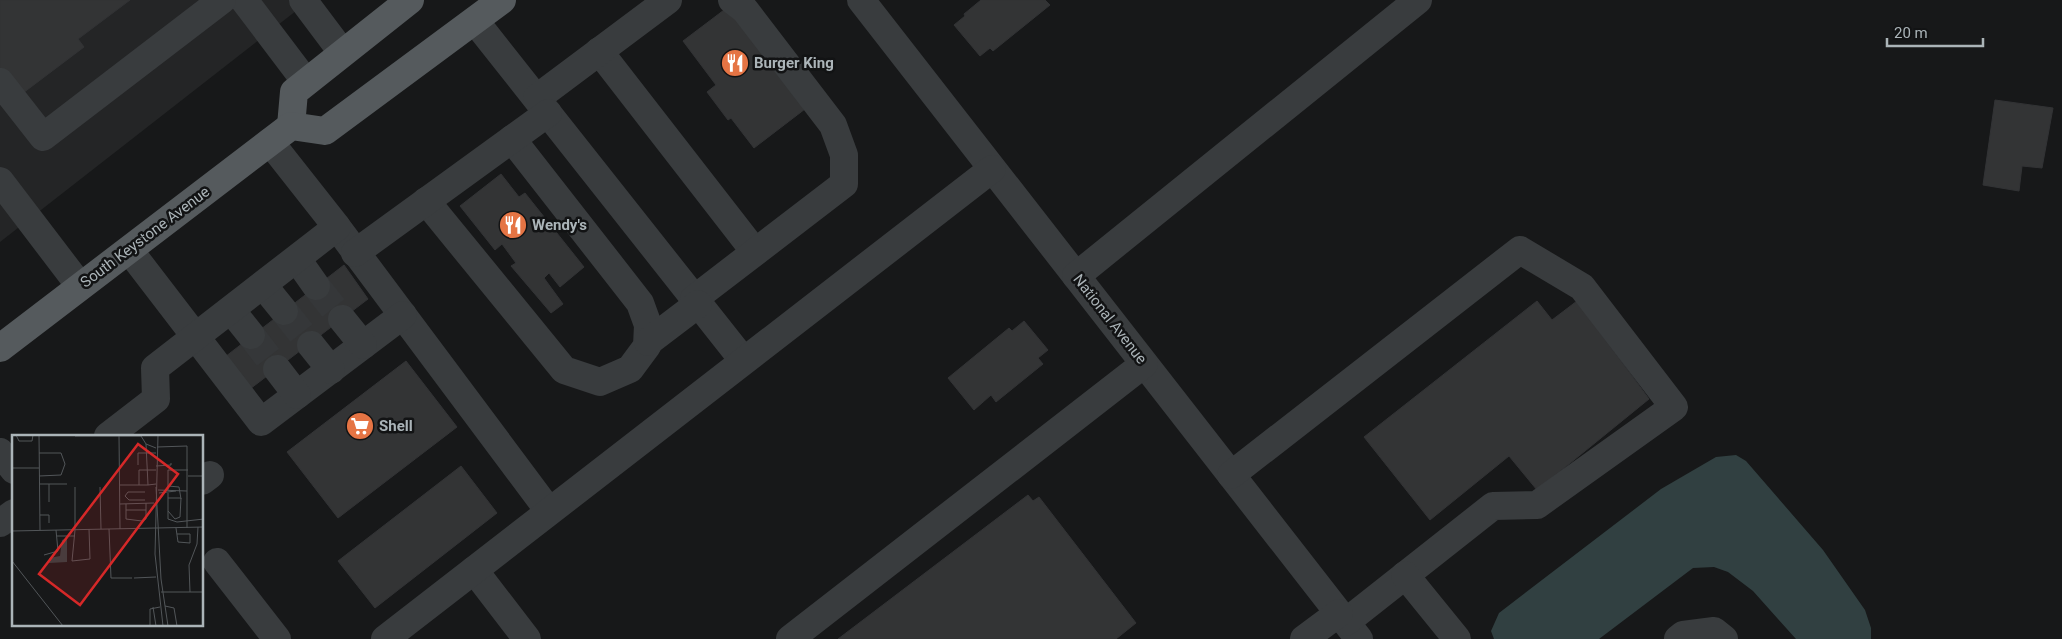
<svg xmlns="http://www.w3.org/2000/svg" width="2062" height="639" viewBox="0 0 2062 639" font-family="Roboto,sans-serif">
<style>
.built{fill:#242526}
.water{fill:#314041}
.building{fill:#333435;stroke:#323335}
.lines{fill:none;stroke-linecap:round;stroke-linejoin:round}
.minor-tunnel{stroke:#353739;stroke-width:28;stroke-dasharray:28 14;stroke-linecap:butt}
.minor{stroke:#393c3e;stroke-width:28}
.major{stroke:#555a5d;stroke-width:28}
.labels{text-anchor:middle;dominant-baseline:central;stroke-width:5;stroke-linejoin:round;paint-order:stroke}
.poi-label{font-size:15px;font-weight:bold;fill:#abb4b8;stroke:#121314;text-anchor:start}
.street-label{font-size:15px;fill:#abb4b8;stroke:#121314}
.inset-road{fill:none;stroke:#525659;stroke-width:1}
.view{fill:#d62828;fill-opacity:0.15;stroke:#d62828;stroke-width:2.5}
.inset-edge{fill:none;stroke:#abb4b8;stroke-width:2.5}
</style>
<rect width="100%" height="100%" fill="#171819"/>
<path class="built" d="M0,0H310L0,242Z"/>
<path class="water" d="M1736,455L1746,461L1823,550L1865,610L1871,628V639H1796L1753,591L1728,572L1714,567L1693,568L1599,639H1494L1491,631L1499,613L1661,489L1716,457Z"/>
<g class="building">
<path d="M0,0H130L78,39L84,47L19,96L0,70Z"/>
<path d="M981,0H1045L1050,5L993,51L990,48L980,56L954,25L965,16L964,14Z"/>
<path d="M728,7L805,109L754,148L731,118L728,120L707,92L716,85L683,41Z"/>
<path d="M1995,100L2053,108L2042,168L2022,166L2019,191L1983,185Z"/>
<path d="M501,174L519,197L525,193L584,267L560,287L549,273L544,278L563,304L551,313L511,266L516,263L502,244L495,250L460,206Z"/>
<path d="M344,265L368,299L246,392L221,360Z"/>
<path d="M1537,301L1552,320L1577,301L1649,399L1537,490L1509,456L1430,520L1364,437Z"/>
<path d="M1024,321L1048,350L1038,358L1043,364L996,402L991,395L974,410L948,378L1009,328L1012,331Z"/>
<path d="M406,361L457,427L338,518L287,452Z"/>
<path d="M461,466L497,513L375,608L338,561Z"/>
<path d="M1028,495L1033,501L1039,497L1136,623L1116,639H838Z"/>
</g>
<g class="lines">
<g class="minor-tunnel">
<path d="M316,286L342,319"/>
<path d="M284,311L311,345"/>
<path d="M251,335L277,369"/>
</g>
<g class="minor">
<path d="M244,0L306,82"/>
<path d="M303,0L342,52"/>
<path d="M861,0L1359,639"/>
<path d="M475,21L743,360"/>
<path d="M599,51L755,252"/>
<path d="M0,82L43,137L222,0"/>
<path d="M537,98L668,0"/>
<path d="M0,181L80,286"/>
<path d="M426,201L564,370L600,382L630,369L647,346L648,325L640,303L512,139"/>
<path d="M337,227L549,511"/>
<path d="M129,250L261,422L403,315"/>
<path d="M355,253L548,113"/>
<path d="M297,259L316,286"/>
<path d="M1076,276L1418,0"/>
<path d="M263,285L284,311"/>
<path d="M694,299L844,184V155L833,125L745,10L732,0"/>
<path d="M231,310L251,335"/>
<path d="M342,319L363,345"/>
<path d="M648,342L698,304"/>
<path d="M311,345L331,370"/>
<path d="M277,369L297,395"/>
<path d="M108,436L156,399L155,368L337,227L270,142"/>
<path d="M0,452L14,470"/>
<path d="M1231,475L1520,250L1582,287L1674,407L1537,505L1493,506L1346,622"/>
<path d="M202,481L210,475"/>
<path d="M0,523L14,513"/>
<path d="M217,562L277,639"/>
<path d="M474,570L527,639"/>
<path d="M1405,575L1457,639"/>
<path d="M385,639L992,169"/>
<path d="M790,639L1144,364"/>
<path d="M1304,639L1339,613"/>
<path d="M1678,639L1683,635L1714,631L1724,639"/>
</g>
<g class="major">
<path d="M291,126L294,92L410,0"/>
<path d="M0,348L291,126L325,131L502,0"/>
</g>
</g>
<defs>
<symbol id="restaurant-disc" viewBox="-11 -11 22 22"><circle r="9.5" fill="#e57444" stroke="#121314"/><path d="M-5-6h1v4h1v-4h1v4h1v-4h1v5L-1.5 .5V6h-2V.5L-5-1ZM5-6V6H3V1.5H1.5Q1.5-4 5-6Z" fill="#fff"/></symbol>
<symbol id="supermarket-disc" viewBox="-11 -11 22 22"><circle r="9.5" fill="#e57444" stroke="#121314"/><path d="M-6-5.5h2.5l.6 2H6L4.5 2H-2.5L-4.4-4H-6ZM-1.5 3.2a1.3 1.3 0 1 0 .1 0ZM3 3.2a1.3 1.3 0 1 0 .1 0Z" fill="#fff"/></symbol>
</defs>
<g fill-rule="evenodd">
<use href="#restaurant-disc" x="719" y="47" width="32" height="32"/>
<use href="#restaurant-disc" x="497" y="209" width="32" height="32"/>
<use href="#supermarket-disc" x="344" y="410" width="32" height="32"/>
</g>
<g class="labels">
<g class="poi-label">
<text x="754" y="63">Burger King</text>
<text x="532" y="225">Wendy's</text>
<text x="379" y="426">Shell</text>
</g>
<g class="street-label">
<text transform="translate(145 237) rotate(-37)">South Keystone Avenue</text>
<text transform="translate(1110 319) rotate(52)">National Avenue</text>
</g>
</g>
<g transform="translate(12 435)">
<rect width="191" height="191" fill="#171819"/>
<path d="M55,103V127L37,128V123L48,121L50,105Z" fill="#314041"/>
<path class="inset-road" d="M4,0L7,6H20L21,0M27,0L28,95M146,0L143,119L151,191M63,1H129L134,9L144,13M107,1L108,94M134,9L136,50L144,49M145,12L175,11V93M27,18H49L53,29L49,40L27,41M126,30V18H144M144,31L159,30V28M0,33H27M176,41H192M27,49H37V67M37,49H55M108,50H136M127,50V35H144M156,51L167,52L169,64M88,52L89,94M144,52L149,144L156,191M146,55L175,56M156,55V35H176M147,58L164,56M156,58V84L165,87L192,84M133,65H117L113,61L116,57H133M108,69L142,68M114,69V84L130,86L134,84V68M114,75H134M156,76L163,84L168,82L169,63H156M28,80H37V88M164,93L166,107L178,108V99H165M97,94L99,143H120M63,95L60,126L78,124L77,94M63,95V52M0,96L192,92M45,101H63M32,120L46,116L44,95M0,126L51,191M122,143L144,142M149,157H192M178,157L177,130L185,109L186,92M153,171L162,173L165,191M141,172L144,191M138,191V174L148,172"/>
<path class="view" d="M126,9L166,39L68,170L27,139Z"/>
<rect width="191" height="191" class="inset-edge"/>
</g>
<path d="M1887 38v8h96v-8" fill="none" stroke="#abb4b8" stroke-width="2.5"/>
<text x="1894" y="38" font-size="15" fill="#abb4b8" stroke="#121314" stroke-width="4" paint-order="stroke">20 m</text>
</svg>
